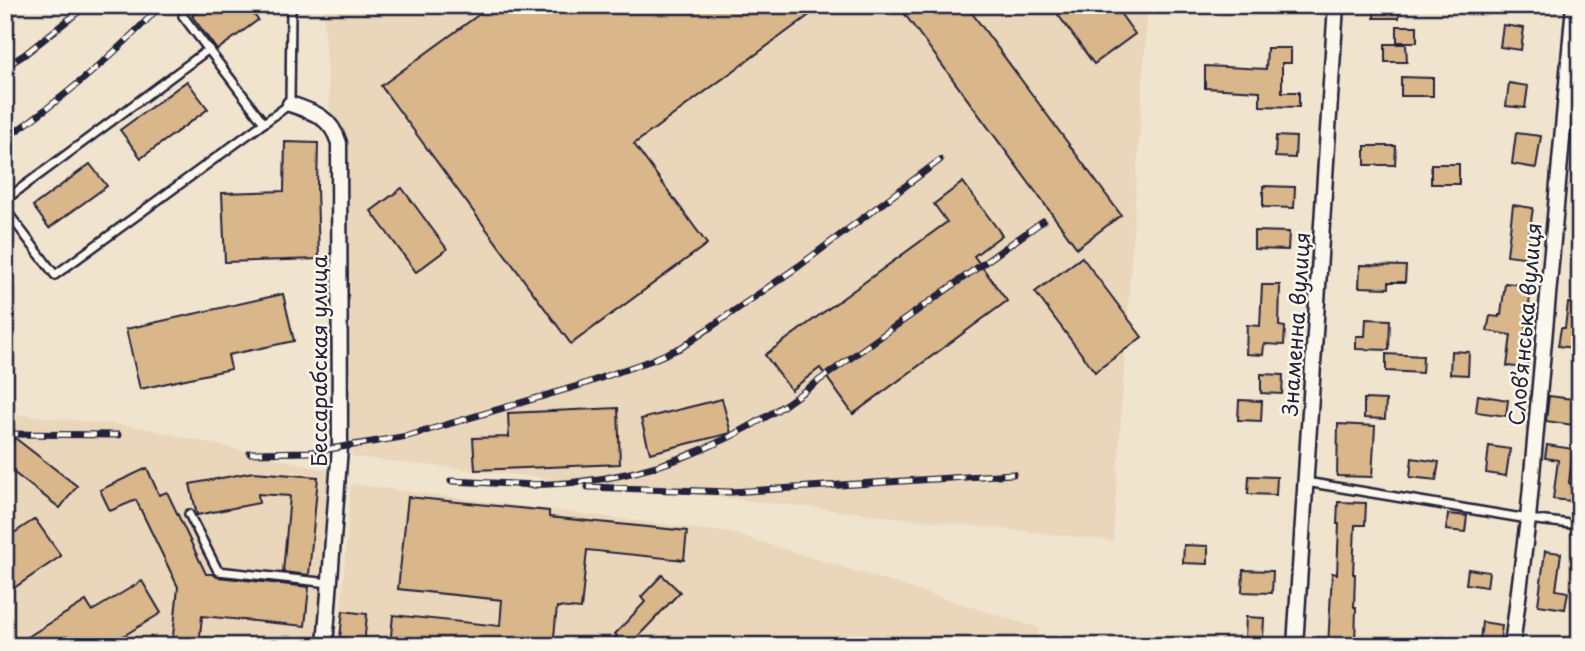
<svg xmlns="http://www.w3.org/2000/svg" width="1585" height="651" viewBox="0 0 1585 651" font-family="'Playpen Sans',sans-serif">
<style>
.built{fill:#ead6bb}
.building{fill:#dab68b;stroke:#22223b;stroke-width:2}
.lines{fill:none;stroke-linecap:round;stroke-linejoin:round}
.service-casing{stroke:#22223b;stroke-width:12}
.minor-casing{stroke:#22223b;stroke-width:19}
.service{stroke:#fbf7ec;stroke-width:7}
.minor{stroke:#fbf7ec;stroke-width:14}
.rail-casing{stroke:#22223b;stroke-width:7}
.rail{stroke:#fbf7ec;stroke-width:4.5;stroke-dasharray:13;stroke-linecap:butt}
.labels{text-anchor:middle;dominant-baseline:central;stroke-width:5;stroke-linejoin:round;paint-order:stroke}
.street-label{font-size:21px;fill:#22223b;stroke:#fbf7ec}
</style>
<rect width="100%" height="100%" fill="#f1e4cf"/>
<filter id="ink" filterUnits="userSpaceOnUse"><feTurbulence type="fractalNoise" baseFrequency=".0143" numOctaves="2"/><feDisplacementMap in="SourceGraphic" scale="14" xChannelSelector="R" yChannelSelector="G"/><feConvolveMatrix kernelMatrix="1 2 1 2 8 2 1 2 1" color-interpolation-filters="sRGB"/></filter>
<g filter="url(#ink)">
<g class="built">
<path d="M323,5H1148L1113,541L352,457Z"/>
<path d="M5,413L140,427L332,471L320,646H5Z"/>
<path d="M351,484L732,533L1039,628L1034,646H338Z"/>
</g>
<g class="building">
<path d="M206,5H247L258,20L217,50L192,16Z"/>
<path d="M492,5H532L537,13L547,5H823L634,144L707,244L571,344L381,86Z"/>
<path d="M898,5H966L1121,215L1077,248Z"/>
<path d="M1051,5H1114L1135,34L1094,64Z"/>
<rect x="1374" y="6" width="25" height="12"/>
<path d="M1503,25L1524,28L1521,50L1500,47Z"/>
<rect x="1397" y="26" width="20" height="16"/>
<path d="M1385,44H1406L1407,62H1385Z"/>
<path d="M1267,48H1291V63H1282V92H1299V107L1260,106V91L1205,88V66L1266,69Z"/>
<path d="M1401,77L1433,78V96H1401Z"/>
<path d="M187,81L208,109L141,158L120,130Z"/>
<path d="M1509,83L1528,86L1525,108L1506,106Z"/>
<path d="M1516,133L1541,136L1536,168L1512,164Z"/>
<path d="M1276,136L1296,137L1295,158L1275,157Z"/>
<path d="M285,142L318,143L317,188L319,259L225,262L222,193L284,191Z"/>
<path d="M1365,146H1396L1395,165H1365Z"/>
<path d="M90,164L107,186L49,228L33,206Z"/>
<rect x="1431" y="164" width="28" height="20"/>
<path d="M963,182L1002,235L974,256L1007,301L853,414L820,368L791,390L765,355L947,222L934,204Z"/>
<path d="M1263,186L1295,187L1294,208L1263,207Z"/>
<path d="M402,188L447,249L416,272L371,211Z"/>
<path d="M1513,205L1533,208L1528,242H1532L1530,258L1507,255Z"/>
<path d="M1254,231L1289,232L1288,250L1254,249Z"/>
<path d="M1082,257L1142,337L1095,372L1035,292Z"/>
<path d="M1360,265L1406,266L1405,282H1389V288L1359,287Z"/>
<path d="M1505,283L1531,286L1524,352H1529L1527,368L1507,366L1511,335L1487,331L1490,316L1499,317V315H1501Z"/>
<path d="M1262,285H1280L1279,326L1285,327L1284,345L1264,344L1263,355L1246,354L1247,325L1260,326Z"/>
<path d="M283,294L294,341L228,355L231,369L140,389L126,329Z"/>
<path d="M1568,303L1580,304V349L1558,346L1561,328H1565Z"/>
<path d="M1366,319L1390,320L1389,350L1356,349V336H1365Z"/>
<path d="M1451,351L1469,352L1468,375L1450,374Z"/>
<path d="M1386,354L1423,356L1422,373L1386,371Z"/>
<path d="M1261,374L1283,375L1282,394L1261,393Z"/>
<path d="M1478,395L1508,400L1506,416L1476,412Z"/>
<path d="M1549,396L1580,400V426L1546,421Z"/>
<path d="M722,399L731,433L650,453L641,419Z"/>
<path d="M1364,399L1386,400L1385,419L1364,418Z"/>
<path d="M1239,400L1262,401L1261,421L1238,420Z"/>
<path d="M618,408L620,464L475,470L473,438L509,437L508,413Z"/>
<path d="M1338,424L1375,426L1372,477L1337,476Z"/>
<path d="M15,438L77,486L60,508L5,466V451Z"/>
<path d="M1547,445L1573,449L1569,483L1580,485V502L1553,499L1558,460L1545,458Z"/>
<path d="M1489,446L1510,449L1506,476L1486,473Z"/>
<path d="M1412,458L1439,462L1436,480L1410,477Z"/>
<path d="M147,468L159,495L167,492L206,574H213L217,577L309,587L305,626L202,616L199,646H172L178,587L136,500L110,511L100,490Z"/>
<path d="M253,472L318,477L309,575L283,572L290,496L258,494L259,503L197,515L190,484Z"/>
<path d="M1249,476L1277,477L1276,495L1248,494Z"/>
<path d="M408,497L549,511V517L687,531L684,560L587,550L581,609L557,607L553,646H390L393,615L500,626L502,600L398,589Z"/>
<path d="M1338,502L1366,503L1365,525H1355L1353,574H1355L1354,607H1356L1355,646H1328L1332,573L1337,574L1339,524H1337Z"/>
<path d="M1448,514L1467,516L1465,532L1446,530Z"/>
<path d="M35,519L61,556L5,594V539Z"/>
<path d="M1184,545L1208,546V564L1183,563Z"/>
<path d="M1545,551L1561,553L1556,590L1568,592L1565,609L1538,605Z"/>
<path d="M1468,569L1489,572L1487,587L1466,584Z"/>
<path d="M1243,570L1273,571L1272,593L1242,592Z"/>
<path d="M662,575L680,592L629,646H608L617,636L615,634L645,602L641,597Z"/>
<path d="M142,581L161,613L107,646H13L86,601L92,611Z"/>
<path d="M343,611L367,614L364,646H339Z"/>
<path d="M1246,617L1264,618L1263,639L1245,638Z"/>
<path d="M1482,622L1502,625L1500,642L1480,640Z"/>
</g>
<g class="lines">
<defs>
<g id="service">
<path d="M183,16L264,123"/>
<path d="M5,200L209,49"/>
<path d="M5,209L55,275L290,104L291,11"/>
<path d="M1306,482L1528,519L1580,525"/>
<path d="M189,514L218,571L330,583"/>
</g>
<g id="minor">
<path d="M290,104C314,112 331,117 339,143L340,447L325,646"/>
<path d="M1295,646L1336,5"/>
<path d="M1512,646L1528,519L1574,5"/>
</g>
</defs>
<use href="#service" class="service-casing"/>
<use href="#minor" class="minor-casing"/>
<use href="#service" class="service"/>
<use href="#minor" class="minor"/>
<defs>
<g id="rail">
<path d="M5,67L24,55L87,5"/>
<path d="M5,139C61,100 115,55 161,5"/>
<path d="M5,434L118,435"/>
<path d="M250,453L311,452L408,436L581,385L652,360L682,347L799,266L940,160"/>
<path d="M451,481L535,485"/>
<path d="M528,485C544,484 560,484 576,482C651,475 724,446 786,404L1043,221"/>
<path d="M588,487L731,492L1013,474"/>
</g>
</defs>
<use href="#rail" class="rail-casing"/>
<use href="#rail" class="rail"/>
</g>
</g>
<g class="labels">
<g class="street-label">
<text transform="translate(1295 324) rotate(-86)">Знаменна вулиця</text>
<text transform="translate(1524 324) rotate(-85)">Слов’янська вулиця</text>
<text transform="translate(318 361) rotate(-90)">Бессарабская улица</text>
</g>
</g>
<rect width="1585" height="651" fill="none" stroke="#fbf7ec" stroke-width="28"/>
<rect x="14" y="14" width="1557" height="623" fill="none" stroke="#22223b" stroke-width="2.5" filter="url(#ink)"/>
</svg>
